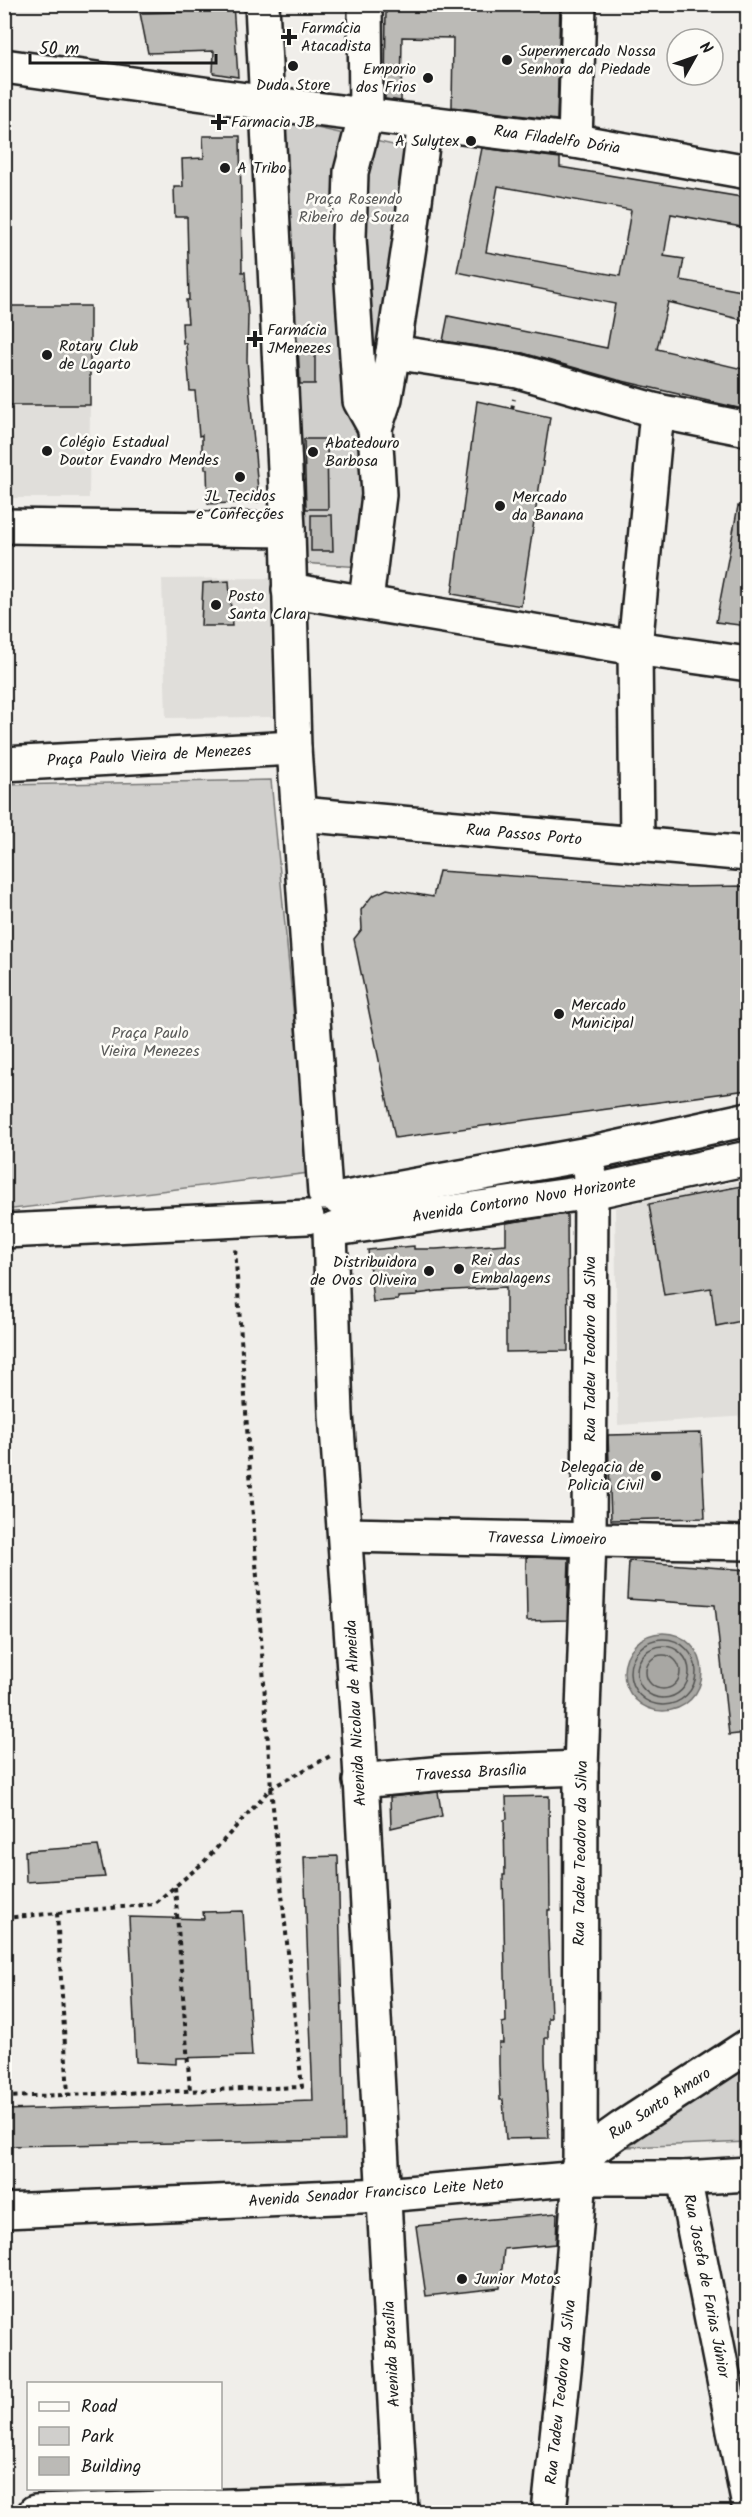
<svg xmlns="http://www.w3.org/2000/svg" width="752" height="2517" viewBox="0 0 752 2517" font-family="Kalam,sans-serif">
<style>
.built{fill:#e0deda}
.green{fill:#d0cfcc;stroke:#767674;stroke-width:1.5}
.water{fill:#a8a7a3;stroke:#706f6d;stroke-width:1.5}
.lines{fill:none;stroke-linecap:round;stroke-linejoin:round}
.shore{stroke:#545452;stroke-width:1.5}
.building{fill:#bbbab6;stroke:#1c1c1c;stroke-width:1.5;fill-rule:evenodd}
.minor-casing{stroke:#1c1c1c;stroke-width:38}
.major-casing{stroke:#1c1c1c;stroke-width:38}
.path{stroke:#1c1c1c;stroke-width:4;stroke-dasharray:4.5 4.5;stroke-linecap:butt}
.minor{stroke:#fdfcf7;stroke-width:33}
.major{stroke:#fdfcf7;stroke-width:33}
.poi-dot{fill:#1c1c1c;stroke:#fdfcf7;stroke-width:2}
.labels{text-anchor:middle;dominant-baseline:central;stroke-width:5;stroke-linejoin:round;paint-order:stroke}
.poi-label{font-size:16px;fill:#1c1c1c;stroke:#fdfcf7;text-anchor:start}
.street-label{font-size:16px;fill:#1c1c1c;stroke:#fdfcf7}
.park-label{font-size:16px;fill:#5b5b5a;stroke:#fdfcf7}
</style>
<rect width="100%" height="100%" fill="#f0eeea"/>
<filter id="ink" filterUnits="userSpaceOnUse"><feTurbulence type="fractalNoise" baseFrequency=".0167" numOctaves="2"/><feDisplacementMap in="SourceGraphic" scale="12" xChannelSelector="R" yChannelSelector="G"/><feConvolveMatrix kernelMatrix="1 2 1 2 8 2 1 2 1" color-interpolation-filters="sRGB"/></filter>
<g filter="url(#ink)">
<g class="built">
<path d="M5,405H90L89,498H5Z"/>
<path d="M270,578L273,717L166,718L162,579Z"/>
<path d="M747,1180V1416L618,1425L615,1207Z"/>
</g>
<g class="green">
<path d="M286,121L429,153L362,567L301,563Z"/>
<path d="M271,780L309,1173L5,1210L4,785Z"/>
<path d="M747,2066V2142L629,2147L656,2125Z"/>
</g>
<circle class="water" cx="663" cy="1672" r="39"/>
<g class="lines">
<g class="shore">
<circle cx="663" cy="1672" r="33"/>
<circle cx="663" cy="1672" r="26"/>
<circle cx="663" cy="1672" r="17"/>
</g>
</g>
<g class="building">
<path d="M185,4H233L238,77L213,73L214,51L148,53L140,13L185,12Z"/>
<path d="M386,4H560L557,120L452,107L453,38L402,37L401,101L385,99Z"/>
<path d="M203,136H240L242,272H245L248,315L247,360L259,502L208,504L207,469H205L204,453H202V435L199,436L195,391H190L186,343H183L182,323H188L186,300H189L187,217H175L174,187H183L182,159L204,158Z"/>
<path d="M482,148L560,158V167L747,198V228L671,214L664,256L684,259L680,280L747,292V321L668,302L657,349L747,370V410L618,380L523,353L443,341L448,316L607,348L615,304L457,272ZM498,186L631,210L620,276L486,252Z"/>
<rect x="4" y="306" width="86" height="99"/>
<path d="M298,347H315V384H300Z"/>
<path d="M477,401L550,417L521,606L452,594Z"/>
<path d="M304,439H327L328,509H306Z"/>
<path d="M738,506L747,507V626L716,622Z"/>
<path d="M311,515H332L333,551H311Z"/>
<path d="M229,581L232,626H201L203,583Z"/>
<path d="M439,871L679,887L745,886L747,895V1090L395,1138L354,939L362,929L361,910L372,896L387,889L433,897Z"/>
<path d="M747,1185V1320L716,1326L711,1288L664,1295L649,1204Z"/>
<path d="M567,1214L568,1351L506,1352V1287L438,1291L417,1294V1296L398,1297V1300L373,1302L368,1250L414,1246V1249H436L506,1244V1223Z"/>
<path d="M701,1433L705,1518L611,1520L608,1435Z"/>
<path d="M526,1557L569,1558L567,1620L527,1621Z"/>
<path d="M629,1561L747,1570V1733L729,1735L715,1605L627,1599Z"/>
<path d="M438,1792L442,1816L391,1828L390,1797Z"/>
<path d="M549,1796L550,1910H548V1933L551,2018H548V2038H545V2059L549,2138L506,2139L503,2100H500L499,2064V2043H503L502,2023L506,2022L503,1875H505L504,1820L507,1819L506,1797Z"/>
<path d="M98,1846L105,1877L26,1882L25,1851Z"/>
<path d="M338,1856L345,2140L4,2146V2110L313,2101L304,1857Z"/>
<path d="M243,1911L252,2056L176,2058V2064L136,2062L129,1917L204,1919L203,1912Z"/>
<path d="M557,2213L556,2244L504,2249L500,2288L426,2296L416,2226Z"/>
</g>
<g class="lines">
<defs>
<g id="minor">
<path d="M365,4L366,114L351,172L349,238L360,401L375,428"/>
<path d="M4,66L267,103L575,141L748,172"/>
<path d="M575,141L579,4"/>
<path d="M393,352L518,371L657,411L748,429"/>
<path d="M4,526L288,530"/>
<path d="M289,590L635,648L748,664"/>
<path d="M366,601L379,495L375,428L385,398L393,352L410,240L425,122"/>
<path d="M4,764L294,748"/>
<path d="M300,814L748,854"/>
<path d="M637,845L635,648L657,411"/>
<path d="M346,1535L748,1543"/>
<path d="M360,1781L443,1773L581,1768"/>
<path d="M578,2167L594,2148L622,2128L748,2046"/>
<path d="M684,2178L748,2501"/>
<path d="M4,2211L384,2195L580,2178H684L748,2174"/>
<path d="M35,2512L400,2501"/>
<path d="M549,2512L565,2361L580,2178L581,1768L589,1540L591,1192L588,1154"/>
</g>
<g id="major">
<path d="M262,4L288,530L294,748L325,1193"/>
<path d="M340,1199L588,1154L748,1119"/>
<path d="M335,1229L591,1192L748,1158"/>
<path d="M4,1231L307,1217"/>
<path d="M330,1231L336,1414L359,1742L401,2512"/>
</g>
</defs>
<use href="#minor" class="minor-casing"/>
<use href="#major" class="major-casing"/>
<g class="path">
<path d="M512,409L514,399"/>
<path d="M175,1887L190,2091"/>
<path d="M57,1913L68,2095"/>
<path d="M4,1918L154,1904L203,1863L271,1788L332,1755"/>
<path d="M4,2097L302,2087L271,1788L235,1247"/>
</g>
<use href="#minor" class="minor"/>
<use href="#major" class="major"/>
</g>
</g>
<g class="poi-dot">
<path d="M286 28h6v6h6v6h-6v6h-6v-6h-6v-6h6z"/>
<circle cx="507" cy="60" r="6"/>
<circle cx="293" cy="66" r="6"/>
<circle cx="428" cy="78" r="6"/>
<path d="M216 113h6v6h6v6h-6v6h-6v-6h-6v-6h6z"/>
<circle cx="471" cy="141" r="6"/>
<circle cx="225" cy="168" r="6"/>
<path d="M252 330h6v6h6v6h-6v6h-6v-6h-6v-6h6z"/>
<circle cx="47" cy="355" r="6"/>
<circle cx="47" cy="451" r="6"/>
<circle cx="313" cy="452" r="6"/>
<circle cx="240" cy="477" r="6"/>
<circle cx="500" cy="506" r="6"/>
<circle cx="216" cy="605" r="6"/>
<circle cx="559" cy="1014" r="6"/>
<circle cx="459" cy="1269" r="6"/>
<circle cx="429" cy="1271" r="6"/>
<circle cx="656" cy="1476" r="6"/>
<circle cx="462" cy="2279" r="6"/>
</g>
<g class="labels">
<g class="poi-label">
<text x="301" y="28">Farmácia<tspan x="301" dy="18">Atacadista</tspan></text>
<text x="519" y="51">Supermercado Nossa<tspan x="519" dy="18">Senhora da Piedade</tspan></text>
<text x="416" y="69" text-anchor="end">Emporio<tspan x="416" dy="18">dos Frios</tspan></text>
<text x="293" y="85" text-anchor="middle">Duda Store</text>
<text x="231" y="122">Farmacia JB</text>
<text x="459" y="141" text-anchor="end">A Sulytex</text>
<text x="237" y="168">A Tribo</text>
<text x="267" y="330">Farmácia<tspan x="267" dy="18">JMenezes</tspan></text>
<text x="59" y="346">Rotary Club<tspan x="59" dy="18">de Lagarto</tspan></text>
<text x="59" y="442">Colégio Estadual<tspan x="59" dy="18">Doutor Evandro Mendes</tspan></text>
<text x="325" y="443">Abatedouro<tspan x="325" dy="18">Barbosa</tspan></text>
<text x="240" y="496" text-anchor="middle">JL Tecidos<tspan x="240" dy="18">e Confecções</tspan></text>
<text x="512" y="497">Mercado<tspan x="512" dy="18">da Banana</tspan></text>
<text x="228" y="596">Posto<tspan x="228" dy="18">Santa Clara</tspan></text>
<text x="571" y="1005">Mercado<tspan x="571" dy="18">Municipal</tspan></text>
<text x="471" y="1260">Rei das<tspan x="471" dy="18">Embalagens</tspan></text>
<text x="417" y="1262" text-anchor="end">Distribuidora<tspan x="417" dy="18">de Ovos Oliveira</tspan></text>
<text x="644" y="1467" text-anchor="end">Delegacia de<tspan x="644" dy="18">Policia Civil</tspan></text>
<text x="474" y="2279">Junior Motos</text>
</g>
<g class="street-label">
<text transform="translate(557 140) rotate(8)">Rua Filadelfo Dória</text>
<text transform="translate(149 756) rotate(-3)">Praça Paulo Vieira de Menezes</text>
<text transform="translate(524 835) rotate(5)">Rua Passos Porto</text>
<text transform="translate(524 1200) rotate(-9)">Avenida Contorno Novo Horizonte</text>
<text transform="translate(590 1349) rotate(-90)">Rua Tadeu Teodoro da Silva</text>
<text transform="translate(547 1539) rotate(1)">Travessa Limoeiro</text>
<text transform="translate(356 1713) rotate(-93)">Avenida Nicolau de Almeida</text>
<text transform="translate(471 1773) rotate(-3)">Travessa Brasília</text>
<text transform="translate(581 1853) rotate(-89)">Rua Tadeu Teodoro da Silva</text>
<text transform="translate(660 2104) rotate(-33)">Rua Santo Amaro</text>
<text transform="translate(376 2193) rotate(-4)">Avenida Senador Francisco Leite Neto</text>
<text transform="translate(706 2286) rotate(79)">Rua Josefa de Farias Júnior</text>
<text transform="translate(392 2354) rotate(-93)">Avenida Brasília</text>
<text transform="translate(561 2392) rotate(-84)">Rua Tadeu Teodoro da Silva</text>
</g>
<g class="park-label">
<text x="354" y="199">Praça Rosendo<tspan x="354" dy="18">Ribeiro de Souza</tspan></text>
<text x="150" y="1033">Praça Paulo<tspan x="150" dy="18">Vieira Menezes</tspan></text>
</g>
</g>
<rect width="752" height="2517" fill="none" stroke="#fdfcf7" stroke-width="24"/>
<rect x="12" y="12" width="728" height="2493" fill="none" stroke="#1c1c1c" stroke-width="2" filter="url(#ink)"/>
<rect x="27" y="2382" width="195" height="108" fill="#fdfcf7" stroke="#a3a29f" stroke-width="1.5"/>
<rect x="39" y="2402" width="30" height="9" fill="#fdfcf7" stroke="#a3a29f" stroke-width="1.5"/>
<text x="81" y="2412" font-size="18" fill="#1c1c1c">Road</text>
<rect x="39" y="2427" width="30" height="18" fill="#d0cfcc" stroke="#a3a29f" stroke-width="1.5"/>
<text x="81" y="2442" font-size="18" fill="#1c1c1c">Park</text>
<rect x="39" y="2457" width="30" height="18" fill="#bbbab6" stroke="#a3a29f" stroke-width="1.5"/>
<text x="81" y="2472" font-size="18" fill="#1c1c1c">Building</text>
<g transform="translate(695 57) rotate(50)"><circle r="28" fill="#fdfcf7" stroke="#a3a29f" stroke-width="1.5"/>
<path d="M0-4.5L10 22L0 15L-10 22Z" fill="#1c1c1c"/>
<text y="-9" font-size="16" font-weight="bold" text-anchor="middle" fill="#1c1c1c">N</text>
</g>
<path d="M30 54v9h186v-9" fill="none" stroke="#1c1c1c" stroke-width="3"/>
<text x="39" y="54" font-size="18" fill="#1c1c1c" stroke="#fdfcf7" stroke-width="4.5" paint-order="stroke">50 m</text>
</svg>
